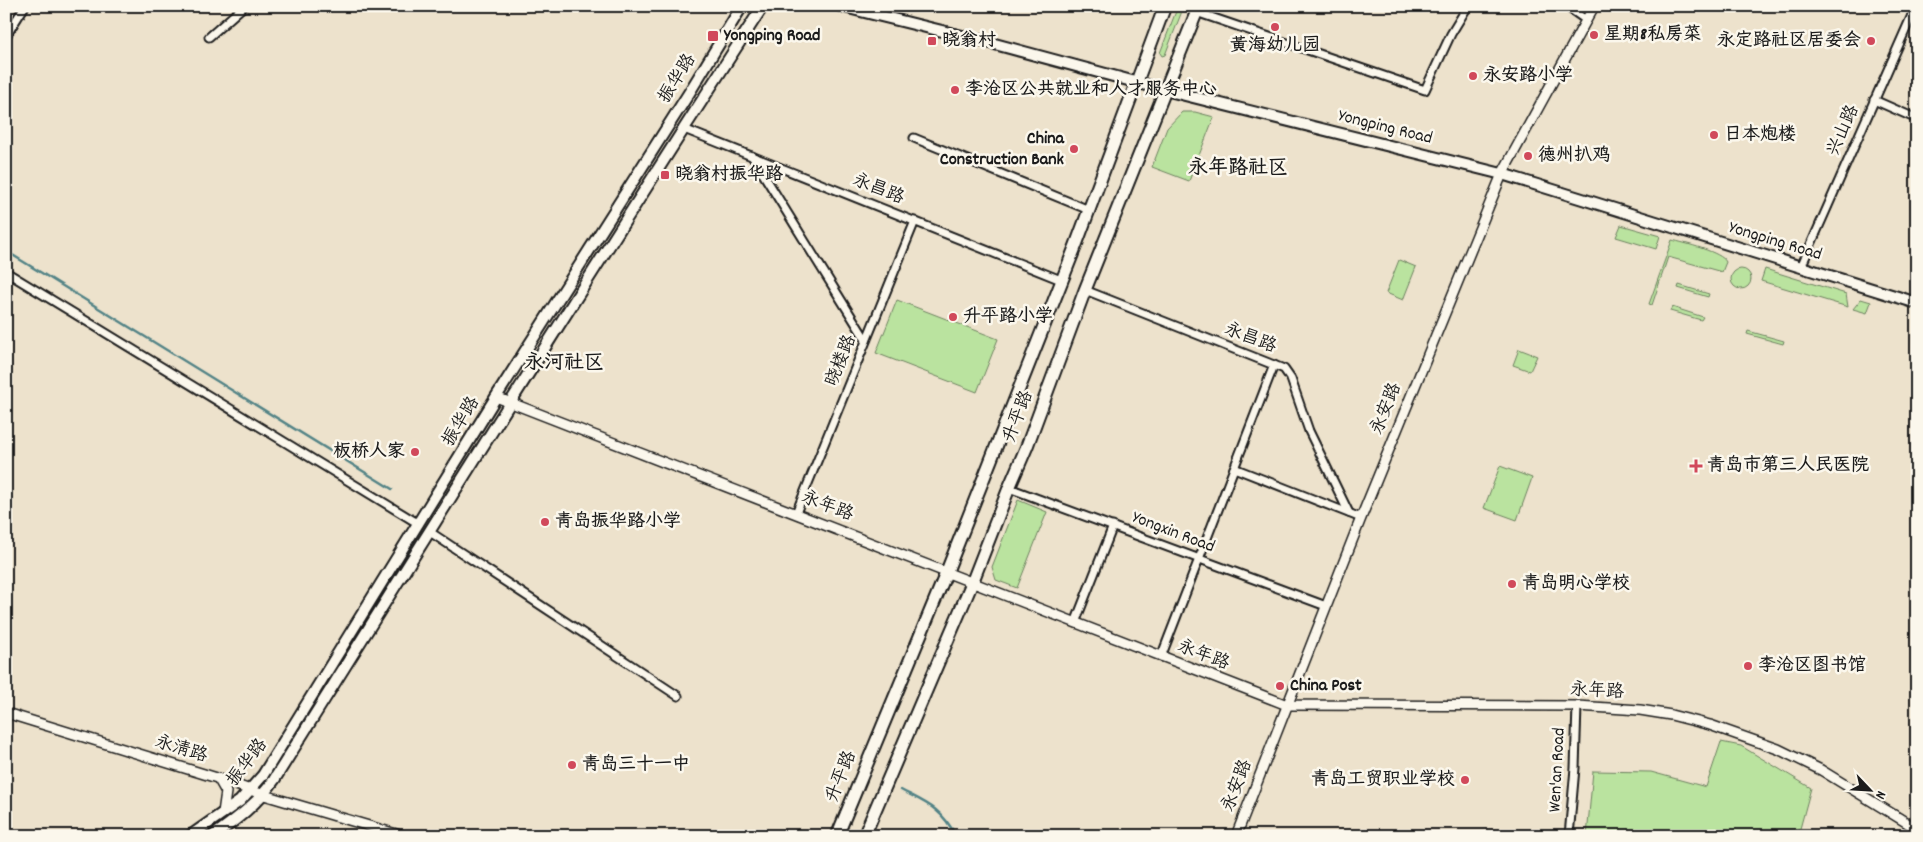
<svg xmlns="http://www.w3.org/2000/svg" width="1923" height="842" viewBox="0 0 1923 842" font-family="Dekko,'LXGW WenKai TC',sans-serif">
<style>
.green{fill:#bae39f;stroke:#6b805e}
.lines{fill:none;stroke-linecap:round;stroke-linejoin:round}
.stream{stroke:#528386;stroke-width:2.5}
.minor-casing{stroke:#1c1c1c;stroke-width:11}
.tertiary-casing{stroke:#1c1c1c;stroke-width:12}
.secondary-casing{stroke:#1c1c1c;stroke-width:14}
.primary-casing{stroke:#1c1c1c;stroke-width:15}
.minor{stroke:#fbf7ec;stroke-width:7}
.tertiary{stroke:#fbf7ec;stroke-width:9}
.secondary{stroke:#fbf7ec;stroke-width:10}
.primary{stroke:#fbf7ec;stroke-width:11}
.poi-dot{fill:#d1495b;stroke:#fbf7ec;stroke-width:2}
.labels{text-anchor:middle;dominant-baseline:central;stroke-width:5;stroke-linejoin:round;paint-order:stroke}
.poi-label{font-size:18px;font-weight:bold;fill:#1c1c1c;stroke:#fbf7ec;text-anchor:start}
.street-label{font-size:18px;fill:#1c1c1c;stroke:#fbf7ec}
.quarter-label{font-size:20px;font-weight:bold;fill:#1c1c1c;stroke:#fbf7ec}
</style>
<rect width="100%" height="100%" fill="#ede2cc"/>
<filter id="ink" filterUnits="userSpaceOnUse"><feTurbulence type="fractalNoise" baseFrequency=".02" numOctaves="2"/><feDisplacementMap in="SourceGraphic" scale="10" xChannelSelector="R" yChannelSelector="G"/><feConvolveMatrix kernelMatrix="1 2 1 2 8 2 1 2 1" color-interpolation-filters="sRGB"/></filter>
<g filter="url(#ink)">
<g class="green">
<path d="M1178,6H1184L1165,55L1162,56L1160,53Z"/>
<path d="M1182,112H1195L1214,117L1189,181L1152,167L1167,128Z"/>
<path d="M1621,225L1660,236L1656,249L1616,237Z"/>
<path d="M1672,240C1684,243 1722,252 1726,262L1722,272L1668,257L1652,305L1649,304Z"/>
<path d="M1399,260L1416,267L1403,300L1386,293Z"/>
<path d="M1765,269L1846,294L1848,307L1761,281Z"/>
<circle cx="1741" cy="279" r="10"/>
<path d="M1679,285L1709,294L1708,297L1678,288Z"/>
<path d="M1861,299L1871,302L1867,313L1853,309Z"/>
<path d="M897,300L998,339L977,392L876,353Z"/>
<path d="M1672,307L1703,317L1701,320L1670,311Z"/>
<path d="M1748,331L1784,341L1783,344L1747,334Z"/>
<path d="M1519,349L1537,356L1530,371L1513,365Z"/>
<path d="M1500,466L1532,478L1517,520L1484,508Z"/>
<path d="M1018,500L1047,512L1017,588L996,580L992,567Z"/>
<path d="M1721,742L1741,746L1811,788L1798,836H1587L1593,771L1651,772L1706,787Z"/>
</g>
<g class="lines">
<g class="stream">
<path d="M6,251L392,489"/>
<path d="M901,790C928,804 941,808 956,836"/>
</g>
<defs>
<g id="minor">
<path d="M1566,6L1586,20"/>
<path d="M1196,12L1425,90L1451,34L1468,6"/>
<path d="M6,36L25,6"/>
<path d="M209,37L244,6"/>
<path d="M1874,100L1917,119"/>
<path d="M684,129L1061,280"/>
<path d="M914,138L1089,210"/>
<path d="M752,156L866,340"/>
<path d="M1801,267L1916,6"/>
<path d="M6,272L419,524"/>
<path d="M1085,290L1284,369L1291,379L1309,431L1349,513"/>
<path d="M1234,468L1361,518"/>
<path d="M1009,488L1326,606"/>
<path d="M796,513L915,221"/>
<path d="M430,532L678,696"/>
<path d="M1075,623L1113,526"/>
<path d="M1161,657L1274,365"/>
<path d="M1569,836L1575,768L1577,706"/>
</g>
<g id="tertiary">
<path d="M496,397L1287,705L1577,706L1640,710L1671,715L1710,725L1778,749L1821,770L1917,829"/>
<path d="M6,713L217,778L264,795L403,836"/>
<path d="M218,778L226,792L223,813"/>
<path d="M1236,836L1361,518L1502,174L1594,6"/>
</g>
<g id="secondary">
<path d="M840,6L991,43L1165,90L1502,174L1917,303"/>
<path d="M190,836L240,801L263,775L496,397L689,93L742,6"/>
<path d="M213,836C236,820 258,803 274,780C436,521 597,262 763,6"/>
</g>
<g id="primary">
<path d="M837,836L947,571L1076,245L1165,6"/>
<path d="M864,836L972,583L1009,488L1027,446L1085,290L1199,6"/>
</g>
</defs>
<use href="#minor" class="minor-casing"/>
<use href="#tertiary" class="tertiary-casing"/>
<use href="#secondary" class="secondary-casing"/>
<use href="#primary" class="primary-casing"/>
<use href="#minor" class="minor"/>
<use href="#tertiary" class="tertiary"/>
<use href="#secondary" class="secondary"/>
<use href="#primary" class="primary"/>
</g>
</g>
<g class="poi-dot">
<circle cx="1275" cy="27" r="5"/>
<circle cx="1594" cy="35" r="5"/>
<rect x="707" y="30" width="12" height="12" rx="2.5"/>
<rect x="927" y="36" width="10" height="10" rx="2.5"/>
<circle cx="1871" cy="41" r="5"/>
<circle cx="1473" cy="76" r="5"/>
<circle cx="955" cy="90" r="5"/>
<circle cx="1714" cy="135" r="5"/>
<circle cx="1074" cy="149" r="5"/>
<circle cx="1528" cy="156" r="5"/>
<rect x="660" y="170" width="10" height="10" rx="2.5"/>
<circle cx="953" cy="317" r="5"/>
<circle cx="415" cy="452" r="5"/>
<path d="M1693.5 458.5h5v5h5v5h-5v5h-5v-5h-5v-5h5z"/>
<circle cx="545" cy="522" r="5"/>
<circle cx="1512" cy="584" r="5"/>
<circle cx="1748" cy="666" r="5"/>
<circle cx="1280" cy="686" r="5"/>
<circle cx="572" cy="765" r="5"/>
<circle cx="1465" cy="780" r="5"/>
</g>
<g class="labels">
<g class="poi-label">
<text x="1604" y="35">星期8私房菜</text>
<text x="724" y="36">Yongping Road</text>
<text x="942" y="41">晓翁村</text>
<text x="1861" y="41" text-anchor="end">永定路社区居委会</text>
<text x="1275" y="46" text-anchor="middle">黄海幼儿园</text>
<text x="1483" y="76">永安路小学</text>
<text x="965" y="90">李沧区公共就业和人才服务中心</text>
<text x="1724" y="135">日本炮楼</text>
<text x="1064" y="139" text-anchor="end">China<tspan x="1064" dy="21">Construction Bank</tspan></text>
<text x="1538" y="156">徳州扒鸡</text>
<text x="675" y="175">晓翁村振华路</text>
<text x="963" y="317">升平路小学</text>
<text x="405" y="452" text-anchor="end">板桥人家</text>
<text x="1707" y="466">青岛市第三人民医院</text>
<text x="555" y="522">青岛振华路小学</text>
<text x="1522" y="584">青岛明心学校</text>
<text x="1758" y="666">李沧区图书馆</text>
<text x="1290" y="686">China Post</text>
<text x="582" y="765">青岛三十一中</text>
<text x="1455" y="780" text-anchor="end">青岛工贸职业学校</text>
</g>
<g class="street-label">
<text transform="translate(678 79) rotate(-58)">振华路</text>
<text transform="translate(1385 128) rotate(14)">Yongping Road</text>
<text transform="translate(1844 131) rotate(-66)">兴山路</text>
<text transform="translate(878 190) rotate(22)">永昌路</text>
<text transform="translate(1775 242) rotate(17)">Yongping Road</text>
<text transform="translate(1250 339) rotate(21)">永昌路</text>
<text transform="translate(842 361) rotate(-68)">晓楼路</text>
<text transform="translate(1387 409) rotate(-68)">永安路</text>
<text transform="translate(1019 417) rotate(-69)">升平路</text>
<text transform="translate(462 422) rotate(-59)">振华路</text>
<text transform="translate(827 507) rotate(21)">永年路</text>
<text transform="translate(1173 533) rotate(21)">Yongxin Road</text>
<text transform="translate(1203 656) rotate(21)">永年路</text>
<text transform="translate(1597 692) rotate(3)">永年路</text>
<text transform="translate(181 750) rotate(17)">永清路</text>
<text transform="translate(248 763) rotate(-53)">振华路</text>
<text transform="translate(1558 770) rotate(-87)">Wen'an Road</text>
<text transform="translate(842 777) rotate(-68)">升平路</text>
<text transform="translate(1238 786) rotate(-69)">永安路</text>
</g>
<g class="quarter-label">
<text x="1238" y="169">永年路社区</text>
<text x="564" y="364">永河社区</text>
</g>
</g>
<rect width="1923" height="842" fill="none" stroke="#fbf7ec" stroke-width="25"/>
<rect x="12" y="12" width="1898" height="817" fill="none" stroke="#1c1c1c" stroke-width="2" filter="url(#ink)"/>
<g transform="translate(1870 790) rotate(115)" stroke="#fbf7ec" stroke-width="4" paint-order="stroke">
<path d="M0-4L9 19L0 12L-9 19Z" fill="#1c1c1c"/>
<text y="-8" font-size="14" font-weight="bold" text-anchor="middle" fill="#1c1c1c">N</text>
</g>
</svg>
